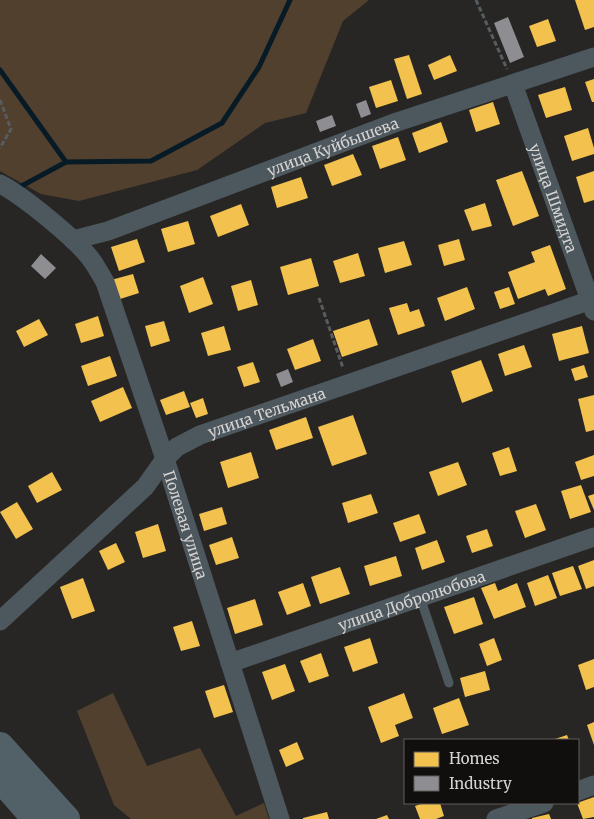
<svg xmlns="http://www.w3.org/2000/svg" width="594" height="819" viewBox="0 0 594 819" font-family="Merriweather,serif">
<style>
.green{fill:#52402f}
.homes{fill:#f2c14e}
.industry{fill:#8d8d92}
.lines{fill:none;stroke-linecap:round;stroke-linejoin:round}
.stream{stroke:#061b26;stroke-width:5}
.path{stroke:#575c60;stroke-width:3;stroke-dasharray:5 2.5;stroke-linecap:butt}
.service{stroke:#4d585e;stroke-width:9}
.minor{stroke:#4d585e;stroke-width:19}
.primary{stroke:#526167;stroke-width:28}
.labels{text-anchor:middle;dominant-baseline:central;stroke-width:5;stroke-linejoin:round;paint-order:stroke}
.street-label{font-size:15px;fill:#d6d3d1;stroke:#110f0d}
</style>
<rect width="100%" height="100%" fill="#282624"/>
<g class="green">
<path d="M0,0H369L343,21L306,113L265,123L197,170L79,201L41,194L0,171Z"/>
<path d="M113,693L147,766L200,748L236,816L264,803L269,819H131L114,805L77,711Z"/>
</g>
<g class="homes">
<path d="M575,0H594V27L585,30Z"/>
<path d="M548,19L556,41L537,47L529,26Z"/>
<path d="M409,55L422,94L407,99L394,59Z"/>
<path d="M450,55L457,71L434,80L428,65Z"/>
<path d="M594,79V102H592L585,82Z"/>
<path d="M391,80L398,101L376,108L369,87Z"/>
<path d="M565,87L572,110L546,118L538,95Z"/>
<path d="M493,102L500,124L476,132L469,110Z"/>
<path d="M441,122L448,142L419,153L412,133Z"/>
<path d="M588,128L594,148V154L572,161L564,136Z"/>
<path d="M398,137L406,160L380,169L372,146Z"/>
<path d="M353,154L362,175L332,186L324,165Z"/>
<path d="M522,171L539,216L513,226L496,180Z"/>
<path d="M594,171V200L584,203L576,177Z"/>
<path d="M301,177L308,198L277,208L271,187Z"/>
<path d="M485,203L492,226L472,231L464,210Z"/>
<path d="M241,204L249,225L218,237L210,216Z"/>
<path d="M188,221L195,244L168,252L161,229Z"/>
<path d="M137,239L145,262L119,271L111,247Z"/>
<path d="M459,239L465,260L444,266L438,245Z"/>
<path d="M404,241L412,265L385,273L378,248Z"/>
<path d="M550,245L566,289L548,296L545,289L518,299L508,272L535,262L531,252Z"/>
<path d="M358,253L365,276L340,283L333,261Z"/>
<path d="M311,258L319,286L288,295L280,267Z"/>
<path d="M133,274L139,293L117,300L111,280Z"/>
<path d="M203,277L213,304L189,313L180,286Z"/>
<path d="M251,280L258,305L238,311L231,286Z"/>
<path d="M467,287L475,309L445,321L437,298Z"/>
<path d="M509,287L515,304L500,309L494,292Z"/>
<path d="M407,303L410,312L419,309L425,326L398,335L389,308Z"/>
<path d="M98,316L104,336L81,343L75,324Z"/>
<path d="M39,319L48,335L24,347L16,331Z"/>
<path d="M369,319L378,345L342,357L333,331Z"/>
<path d="M164,321L170,341L151,347L145,326Z"/>
<path d="M224,326L231,350L208,356L201,333Z"/>
<path d="M582,326L589,353L559,361L552,334Z"/>
<path d="M313,339L321,361L295,370L287,349Z"/>
<path d="M524,345L532,367L505,376L498,354Z"/>
<path d="M110,356L117,376L88,386L81,366Z"/>
<path d="M481,360L493,391L462,403L451,371Z"/>
<path d="M253,362L260,382L244,387L237,367Z"/>
<path d="M584,365L588,377L575,381L571,369Z"/>
<path d="M123,387L132,408L100,422L91,401Z"/>
<path d="M184,391L190,407L166,415L160,400Z"/>
<path d="M594,395V430L586,432L578,399Z"/>
<path d="M203,398L208,414L196,418L190,403Z"/>
<path d="M353,415L367,454L332,466L318,427Z"/>
<path d="M306,417L313,438L276,450L269,430Z"/>
<path d="M509,447L517,471L500,476L492,453Z"/>
<path d="M251,452L259,478L228,488L220,462Z"/>
<path d="M594,455V476L581,480L575,462Z"/>
<path d="M458,462L467,485L438,496L429,472Z"/>
<path d="M52,472L62,490L37,503L28,486Z"/>
<path d="M581,485L591,512L570,519L561,491Z"/>
<path d="M371,494L378,513L348,523L342,503Z"/>
<path d="M594,494V510L588,496Z"/>
<path d="M17,502L33,529L16,539L0,512Z"/>
<path d="M536,504L546,530L525,538L515,511Z"/>
<path d="M222,507L227,524L204,531L199,514Z"/>
<path d="M419,514L426,533L400,542L393,523Z"/>
<path d="M158,524L166,551L143,558L135,532Z"/>
<path d="M487,529L493,546L472,553L466,536Z"/>
<path d="M232,537L239,558L216,565L209,545Z"/>
<path d="M437,540L445,562L422,570L415,548Z"/>
<path d="M116,543L125,562L108,570L99,551Z"/>
<path d="M396,556L402,576L370,586L364,566Z"/>
<path d="M594,560V586L586,589L578,566Z"/>
<path d="M573,566L582,589L560,596L552,573Z"/>
<path d="M340,567L350,594L320,604L311,577Z"/>
<path d="M548,575L557,598L535,606L527,583Z"/>
<path d="M83,578L95,611L72,619L60,587Z"/>
<path d="M303,583L311,606L287,615L278,592Z"/>
<path d="M495,583L498,591L517,583L526,607L494,619L481,588Z"/>
<path d="M474,597L483,624L454,634L444,607Z"/>
<path d="M255,599L263,625L235,634L227,608Z"/>
<path d="M192,621L200,646L181,651L173,627Z"/>
<path d="M370,638L378,663L353,672L344,647Z"/>
<path d="M494,638L502,660L487,666L479,644Z"/>
<path d="M321,653L329,676L309,683L300,661Z"/>
<path d="M594,659V687L586,690L578,665Z"/>
<path d="M285,664L295,691L272,700L262,672Z"/>
<path d="M485,671L490,690L465,697L460,678Z"/>
<path d="M224,685L233,712L214,718L205,691Z"/>
<path d="M404,693L413,718L395,725L399,736L381,743L368,707Z"/>
<path d="M459,698L469,725L442,734L433,708Z"/>
<path d="M594,722V745L587,725Z"/>
<path d="M567,735L569,740H552Z"/>
<path d="M297,742L304,759L286,767L279,750Z"/>
<path d="M594,797V817L583,819L577,803Z"/>
<path d="M424,803H440L444,816L436,819H420L415,806Z"/>
<path d="M327,812L329,819H303V818Z"/>
<path d="M549,814L551,819H532V818Z"/>
<path d="M387,815L389,819H376Z"/>
</g>
<g class="industry">
<path d="M508,17L524,57L510,63L494,23Z"/>
<path d="M366,100L371,114L361,118L356,104Z"/>
<path d="M332,115L336,126L320,132L316,121Z"/>
<path d="M41,254L56,268L45,279L31,266Z"/>
<path d="M288,369L293,382L281,387L276,374Z"/>
</g>
<g class="lines">
<g class="stream">
<path d="M0,70L66,162"/>
<path d="M16,189L66,162L151,161L222,123L259,67L290,0"/>
</g>
<g class="path">
<path d="M476,0L507,69"/>
<path d="M0,100L11,129L0,148"/>
<path d="M319,298L343,368"/>
</g>
<path class="service" d="M420,597L449,683"/>
<g class="minor">
<path id="s1" d="M513,84L594,311"/>
<path id="s2" d="M0,184C22,195 79,241 93,262C97,268 101,275 105,282L165,459L280,819"/>
<path id="s3" d="M73,240L108,231L397,122L594,57"/>
<path id="s4" d="M0,621L145,487L165,459L177,447L200,435L594,299"/>
<path id="s5" d="M230,663L594,537"/>
<path d="M578,791L594,785"/>
<path d="M496,819L544,803"/>
</g>
<g class="primary">
<path d="M0,746L66,819"/>
<path d="M0,778L36,819"/>
</g>
</g>
<g class="labels">
<g class="street-label">
<text stroke="none"><textPath href="#s3" startOffset="276">улица Куйбышева</textPath></text>
<text stroke="none"><textPath href="#s1" startOffset="121">улица Шмидта</textPath></text>
<text stroke="none"><textPath href="#s4" startOffset="345">улица Тельмана</textPath></text>
<text stroke="none"><textPath href="#s2" startOffset="401">Полевая улица</textPath></text>
<text stroke="none"><textPath href="#s5" startOffset="192">улица Добролюбова</textPath></text>
</g>
</g>
<rect x="404" y="739" width="175" height="65" fill="#110f0d" stroke="#605d5b"/>
<rect x="414" y="752" width="25" height="15" fill="#f2c14e" stroke="#605d5b"/>
<text x="449" y="764" font-size="15" fill="#d6d3d1">Homes</text>
<rect x="414" y="776" width="25" height="15" fill="#8d8d92" stroke="#605d5b"/>
<text x="449" y="789" font-size="15" fill="#d6d3d1">Industry</text>
</svg>
